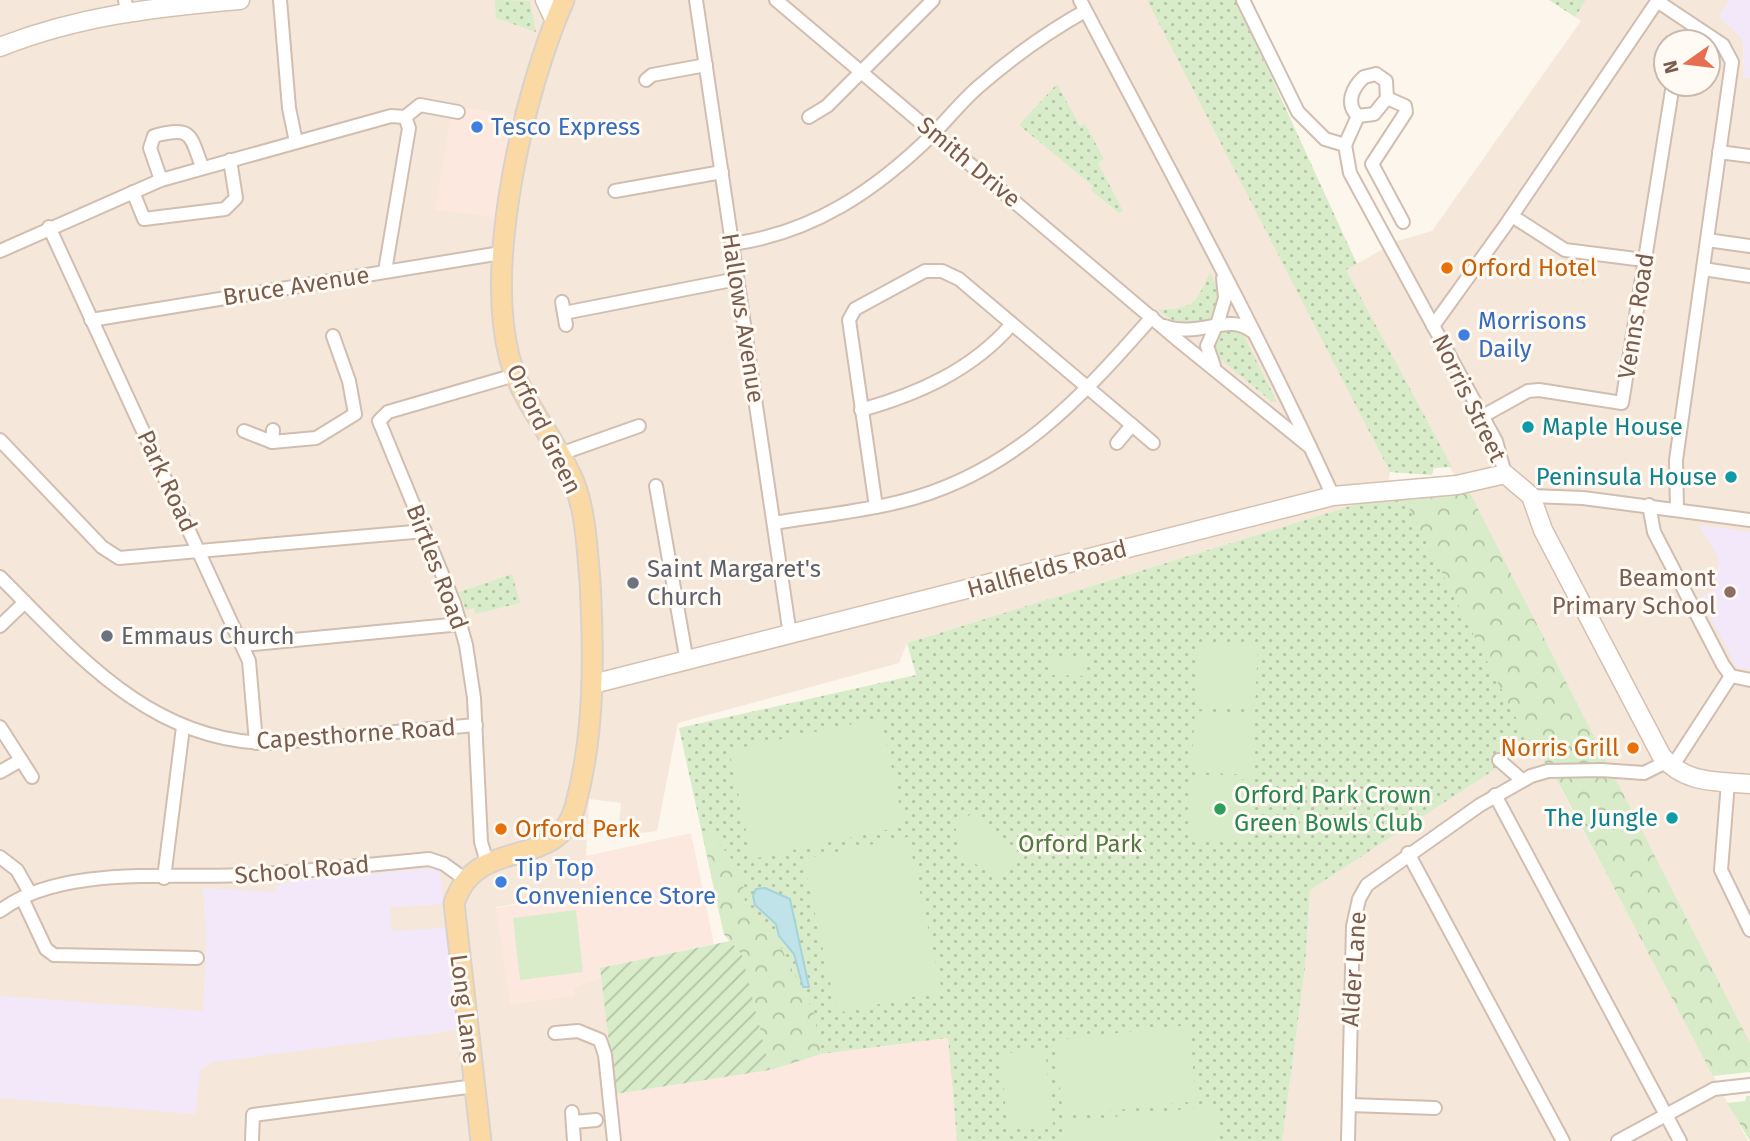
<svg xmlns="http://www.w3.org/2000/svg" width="1750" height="1141" viewBox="0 0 1750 1141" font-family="'Fira Sans',sans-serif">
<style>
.residential{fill:#f5e8da;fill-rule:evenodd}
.commercial{fill:#fde8e0}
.education{fill:#f3e8fa}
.grass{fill:url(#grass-dots)}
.forest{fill:url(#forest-crowns)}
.garden{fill:url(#garden-furrows)}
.pitch{fill:#d8ecc9}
.water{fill:#bfe3e8;stroke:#a5d3da;stroke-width:2}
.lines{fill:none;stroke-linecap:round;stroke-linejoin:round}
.street-casing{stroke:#d1beb0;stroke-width:16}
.secondary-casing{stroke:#d6c0b0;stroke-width:21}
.primary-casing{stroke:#dad1cd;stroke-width:23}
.street{stroke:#fff;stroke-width:12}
.secondary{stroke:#fff;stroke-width:18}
.primary{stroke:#fbd9a5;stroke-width:19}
.shop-dot{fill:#3f7fe0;stroke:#fffaf3;stroke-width:2.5}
.food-dot{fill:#e8710a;stroke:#fffaf3;stroke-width:2.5}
.culture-dot{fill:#0f9aa8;stroke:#fffaf3;stroke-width:2.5}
.worship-dot{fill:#6b7280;stroke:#fffaf3;stroke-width:2.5}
.education-dot{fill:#8d6e63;stroke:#fffaf3;stroke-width:2.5}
.leisure-dot{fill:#2e9e5b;stroke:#fffaf3;stroke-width:2.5}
.labels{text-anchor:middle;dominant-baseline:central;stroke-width:6;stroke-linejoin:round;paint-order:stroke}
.shop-label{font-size:24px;fill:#366cbe;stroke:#fffaf3;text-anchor:start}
.street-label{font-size:24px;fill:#7a5c4d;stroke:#fffaf3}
.food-label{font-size:24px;fill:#c56008;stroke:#fffaf3;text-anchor:start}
.culture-label{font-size:24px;fill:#0d838f;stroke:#fffaf3;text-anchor:end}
.worship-label{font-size:24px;fill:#5b616d;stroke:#fffaf3;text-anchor:start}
.education-label{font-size:24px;fill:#785e54;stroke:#fffaf3;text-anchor:end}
.leisure-label{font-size:24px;fill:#27864d;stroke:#fffaf3;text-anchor:start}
.park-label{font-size:24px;fill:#537a41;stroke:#fffaf3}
</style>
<defs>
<pattern id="grass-dots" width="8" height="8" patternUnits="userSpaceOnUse" patternTransform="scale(1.75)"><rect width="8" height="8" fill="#d8ecc9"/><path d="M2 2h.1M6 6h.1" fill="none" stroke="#b4c2a5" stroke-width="1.8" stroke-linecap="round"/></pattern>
<pattern id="forest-crowns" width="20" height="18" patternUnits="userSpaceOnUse" patternTransform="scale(1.75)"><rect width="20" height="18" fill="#d8ecc9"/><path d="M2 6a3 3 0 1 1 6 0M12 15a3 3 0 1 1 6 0" fill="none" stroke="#b4c2a5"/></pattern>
<pattern id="garden-furrows" width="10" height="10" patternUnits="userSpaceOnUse" patternTransform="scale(1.75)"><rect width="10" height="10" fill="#d8ecc9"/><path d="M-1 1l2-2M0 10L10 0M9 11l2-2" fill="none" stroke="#b4c2a5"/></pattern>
</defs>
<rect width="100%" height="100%" fill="#fdf6ec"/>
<g class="residential">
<path d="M0,0H1151L1390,472L1386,495L907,643L899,663L678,723L657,831L618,836L621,803L589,799L586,856L592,891L496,907L574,996V987L601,977L621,1141H0Z"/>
<path d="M1586,0H1730L1719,16L1743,39L1744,77L1750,78V1043L1558,783L1748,1141H1282L1305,968L1310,890L1514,757L1586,725L1346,270L1397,241L1432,231L1581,21L1575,17ZM1666,42H1708V84H1666Z"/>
</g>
<g class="commercial">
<path d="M463,108L514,115L496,217L435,210L451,117H461Z"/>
<path d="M691,833L714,944L600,968L601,977L574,987L575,996L510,1004L496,908L592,891L586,856Z"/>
<path d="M948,1038L957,1141H621L615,1094L770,1070L821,1054Z"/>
</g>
<g class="education">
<path d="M1730,0H1750V78L1744,77L1743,39L1719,16Z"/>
<path d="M1699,525L1750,532V669L1737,668L1700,597L1721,586L1716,577L1719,559Z"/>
<path d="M437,868L440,870L443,904L390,907L391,931L445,928L458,1030L213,1062L200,1070L195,1114L0,1098V996L203,1011L206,945L203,888L276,892L275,887L293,880Z"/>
</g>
<g class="grass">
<path d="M495,0L530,1L536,32L496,18Z"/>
<path d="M1147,0H1236L1357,264L1346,270L1452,467L1434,468L1432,475L1390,472Z"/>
<path d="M1549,0H1586L1575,17Z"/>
<path d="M1057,84L1080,126L1085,124L1104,159L1098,163L1123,211L1119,213L1091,190L1093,186L1019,125Z"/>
<path d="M1210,272C1219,289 1225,308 1207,322L1180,325L1158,310C1195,308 1195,305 1210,272Z"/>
<path d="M1226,329L1241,330L1277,402H1272L1212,352C1211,342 1217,333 1226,329Z"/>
<path d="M1386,495L1411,499L1537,747L1514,757L1310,890L1305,968L1282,1141H957L948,1038L821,1054L770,1070L742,955L724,934L679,728L916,675L907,643Z"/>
<path d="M512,574L520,603L475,614L474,608L466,610L459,592Z"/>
</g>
<g class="forest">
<path d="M1470,493L1750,1043V1072L1713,1076L1558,782L1519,724L1404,498Z"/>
<path d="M702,833H711L746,877L743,889L746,908L769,924L814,1013L821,1054L770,1070L742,955L724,934Z"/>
<path d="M1747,1096H1750V1141L1727,1103L1745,1101Z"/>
</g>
<path class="garden" d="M730,941L742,955L770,1070L615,1094L600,968Z"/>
<g class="pitch">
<path d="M1198,643L1258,646L1255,708L1195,704Z"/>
<path d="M1049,657L1087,658V676L1049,675Z"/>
<path d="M1195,711L1255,714L1251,775L1191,772Z"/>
<path d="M881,718L904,826L752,859L729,750Z"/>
<path d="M1191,777L1251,780L1248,841L1188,838Z"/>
<path d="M976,810L1020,858L1004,876L963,859L955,826Z"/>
<path d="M908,837L942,991L837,1013L803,859Z"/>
<path d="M576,910L583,972L520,980L513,918Z"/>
<path d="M1188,1025L1197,1101L1063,1116L1055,1040Z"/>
<path d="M1045,1049L1053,1125L1008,1130L1000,1054Z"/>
<path d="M1215,1106L1219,1141H1066L1064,1122Z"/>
</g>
<path class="water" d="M765,888L790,899L809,987H803L794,954L779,936L776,924L755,905L753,896L756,889Z"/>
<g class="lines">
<defs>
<g id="street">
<path d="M125,0L127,10"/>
<path d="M280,0L289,108L296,142"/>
<path d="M696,0L790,635"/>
<path d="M776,0L1179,341L1310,447"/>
<path d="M1080,0C1166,164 1256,327 1333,496"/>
<path d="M1243,0L1298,112L1325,139L1345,145L1350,173L1496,441L1505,474"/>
<path d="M1657,1L1723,45L1732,62L1676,460L1677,510"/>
<path d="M1376,74L1386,81L1387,98L1374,114L1358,116C1345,104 1352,88 1364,77Z"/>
<path d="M646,80L652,75L706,65"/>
<path d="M1387,98L1405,106L1406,112L1372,164L1403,222"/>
<path d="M405,117L420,105L458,112"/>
<path d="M809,117L827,106L933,0"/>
<path d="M1345,145L1358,116"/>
<path d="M1719,152L1750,156"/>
<path d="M161,180L150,148L154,136C192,126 190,134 202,167"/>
<path d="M615,191L722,172"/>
<path d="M133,192L144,219L225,209L236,198L230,160"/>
<path d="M1512,216L1565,250L1644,260"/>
<path d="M49,227L249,661L256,743"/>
<path d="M1707,240L1750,246"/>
<path d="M732,244C813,233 876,190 933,134C948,119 961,102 977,88C1011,58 1046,33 1085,11"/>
<path d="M0,251L161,180L391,116L405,117L409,128L385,271"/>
<path d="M1703,269L1750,276"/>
<path d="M562,302L566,325"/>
<path d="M564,313L737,279"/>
<path d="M91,320L501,253"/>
<path d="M1217,325L1225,298L1223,278"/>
<path d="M1164,326C1200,339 1228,311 1253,332"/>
<path d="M1433,326L1505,226L1658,0"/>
<path d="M1214,366L1207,346L1216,326"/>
<path d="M861,410C918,394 972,370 1011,325"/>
<path d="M1483,416L1528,391L1539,390L1622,403L1673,84"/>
<path d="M244,431L272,442L273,430"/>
<path d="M0,440L102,547L119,558L425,531"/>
<path d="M272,442L316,438L355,414L349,381L333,336"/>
<path d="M1117,443L1132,425L1153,443"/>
<path d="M560,454L639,426"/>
<path d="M656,486L687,662"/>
<path d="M1531,496L1583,498L1750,520"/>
<path d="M1649,505L1654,532L1723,665L1731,676L1750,680"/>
<path d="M876,507L849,320L855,309L925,271H942L959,279L1132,425"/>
<path d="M774,523C816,516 858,512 899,502C1011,475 1080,399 1152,317"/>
<path d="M0,577C77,654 151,742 269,743L476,725"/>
<path d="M0,626L25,602"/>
<path d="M242,645L461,624"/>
<path d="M0,727L32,777"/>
<path d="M1499,760L1522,780"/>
<path d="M1672,767L1731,676"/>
<path d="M0,772L21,760"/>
<path d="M1728,782L1721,870L1750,930"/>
<path d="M1495,795L1680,1141"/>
<path d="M1408,853L1563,1141"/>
<path d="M0,857L17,870L30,893"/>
<path d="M487,862L481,842L474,698L466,645L454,603L379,421L388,412L515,375"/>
<path d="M164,878L183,727"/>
<path d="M22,898L46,949L54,955L197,958"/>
<path d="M0,911C61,864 174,879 248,875C309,871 369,865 429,859L444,864L466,880"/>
<path d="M555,1033L578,1031L600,1040L605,1055L614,1141"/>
<path d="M1350,1105L1435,1108"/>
<path d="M572,1112L574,1141"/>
<path d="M573,1122L596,1120"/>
<path d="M252,1141L253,1115L475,1086"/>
<path d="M1348,1141L1353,926L1359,899L1367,885L1480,805L1531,776L1548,771L1601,770L1644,773L1666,762"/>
<path d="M1618,1141L1714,1089L1750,1085"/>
</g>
<g id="secondary">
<path d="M545,0L555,21"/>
<path d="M0,47C78,16 156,7 240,0"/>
<path d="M593,684L1333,496L1457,485L1505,474L1531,496L1543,530L1661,755C1684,784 1716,781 1750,784"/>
</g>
<path id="primary" d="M481,1141L454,903C478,833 557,873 575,807C595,734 594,657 590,581C587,549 586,513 574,482C556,438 521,403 509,356C485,259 524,91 564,0"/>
</defs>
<use href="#street" class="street-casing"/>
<use href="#secondary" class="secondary-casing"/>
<use href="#primary" class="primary-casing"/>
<use href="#street" class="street"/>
<use href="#secondary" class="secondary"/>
<use href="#primary" class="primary"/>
</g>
<g class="shop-dot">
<circle cx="477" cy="127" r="7"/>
<circle cx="1464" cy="335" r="7"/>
<circle cx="501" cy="882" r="7"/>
</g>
<g class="food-dot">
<circle cx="1447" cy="268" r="7"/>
<circle cx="1633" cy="748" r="7"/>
<circle cx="501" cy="829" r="7"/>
</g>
<g class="culture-dot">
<circle cx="1528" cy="427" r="7"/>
<circle cx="1731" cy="477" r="7"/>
<circle cx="1672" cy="818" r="7"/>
</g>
<g class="worship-dot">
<circle cx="633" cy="583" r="7"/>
<circle cx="107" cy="636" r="7"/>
</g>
<circle class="education-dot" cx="1730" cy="592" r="7"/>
<circle class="leisure-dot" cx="1220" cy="809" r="7"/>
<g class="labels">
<g class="shop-label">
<text x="491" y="127">Tesco Express</text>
<text x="1478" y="321">Morrisons<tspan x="1478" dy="28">Daily</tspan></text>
<text x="515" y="868">Tip Top<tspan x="515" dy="28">Convenience Store</tspan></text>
</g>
<g class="street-label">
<text transform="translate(969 162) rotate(40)">Smith Drive</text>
<text transform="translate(296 286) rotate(-9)">Bruce Avenue</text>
<text transform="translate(1636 316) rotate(-81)">Venns Road</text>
<text transform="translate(743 318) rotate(81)">Hallows Avenue</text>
<text transform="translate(1469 398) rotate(64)">Norris Street</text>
<text transform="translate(544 429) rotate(64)">Orford Green</text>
<text transform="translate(167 481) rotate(65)">Park Road</text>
<text transform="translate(437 567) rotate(69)">Birtles Road</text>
<text transform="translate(1047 569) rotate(-15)">Hallfields Road</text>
<text transform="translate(356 734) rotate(-4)">Capesthorne Road</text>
<text transform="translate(302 870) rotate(-5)">School Road</text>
<text transform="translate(1354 969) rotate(-86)">Alder Lane</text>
<text transform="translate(465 1009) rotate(83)">Long Lane</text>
</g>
<g class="food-label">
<text x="1461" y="268">Orford Hotel</text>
<text x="1619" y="748" text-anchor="end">Norris Grill</text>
<text x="515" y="829">Orford Perk</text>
</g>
<g class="culture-label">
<text x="1542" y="427" text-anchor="start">Maple House</text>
<text x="1717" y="477">Peninsula House</text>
<text x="1658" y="818">The Jungle</text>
</g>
<g class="worship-label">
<text x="647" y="569">Saint Margaret's<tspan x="647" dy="28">Church</tspan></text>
<text x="121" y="636">Emmaus Church</text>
</g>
<g class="education-label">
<text x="1716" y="578">Beamont<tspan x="1716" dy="28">Primary School</tspan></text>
</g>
<g class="leisure-label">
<text x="1234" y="795">Orford Park Crown<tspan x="1234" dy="28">Green Bowls Club</tspan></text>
</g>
<g class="park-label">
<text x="1080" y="844">Orford Park</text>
</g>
</g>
<g transform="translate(1687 63) rotate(256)"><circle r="33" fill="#fffaf3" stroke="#cabbb1" stroke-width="2"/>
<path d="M0-5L12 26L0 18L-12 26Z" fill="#e76f51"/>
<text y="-10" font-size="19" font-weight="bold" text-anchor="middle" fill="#7a5c4d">N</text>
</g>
</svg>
